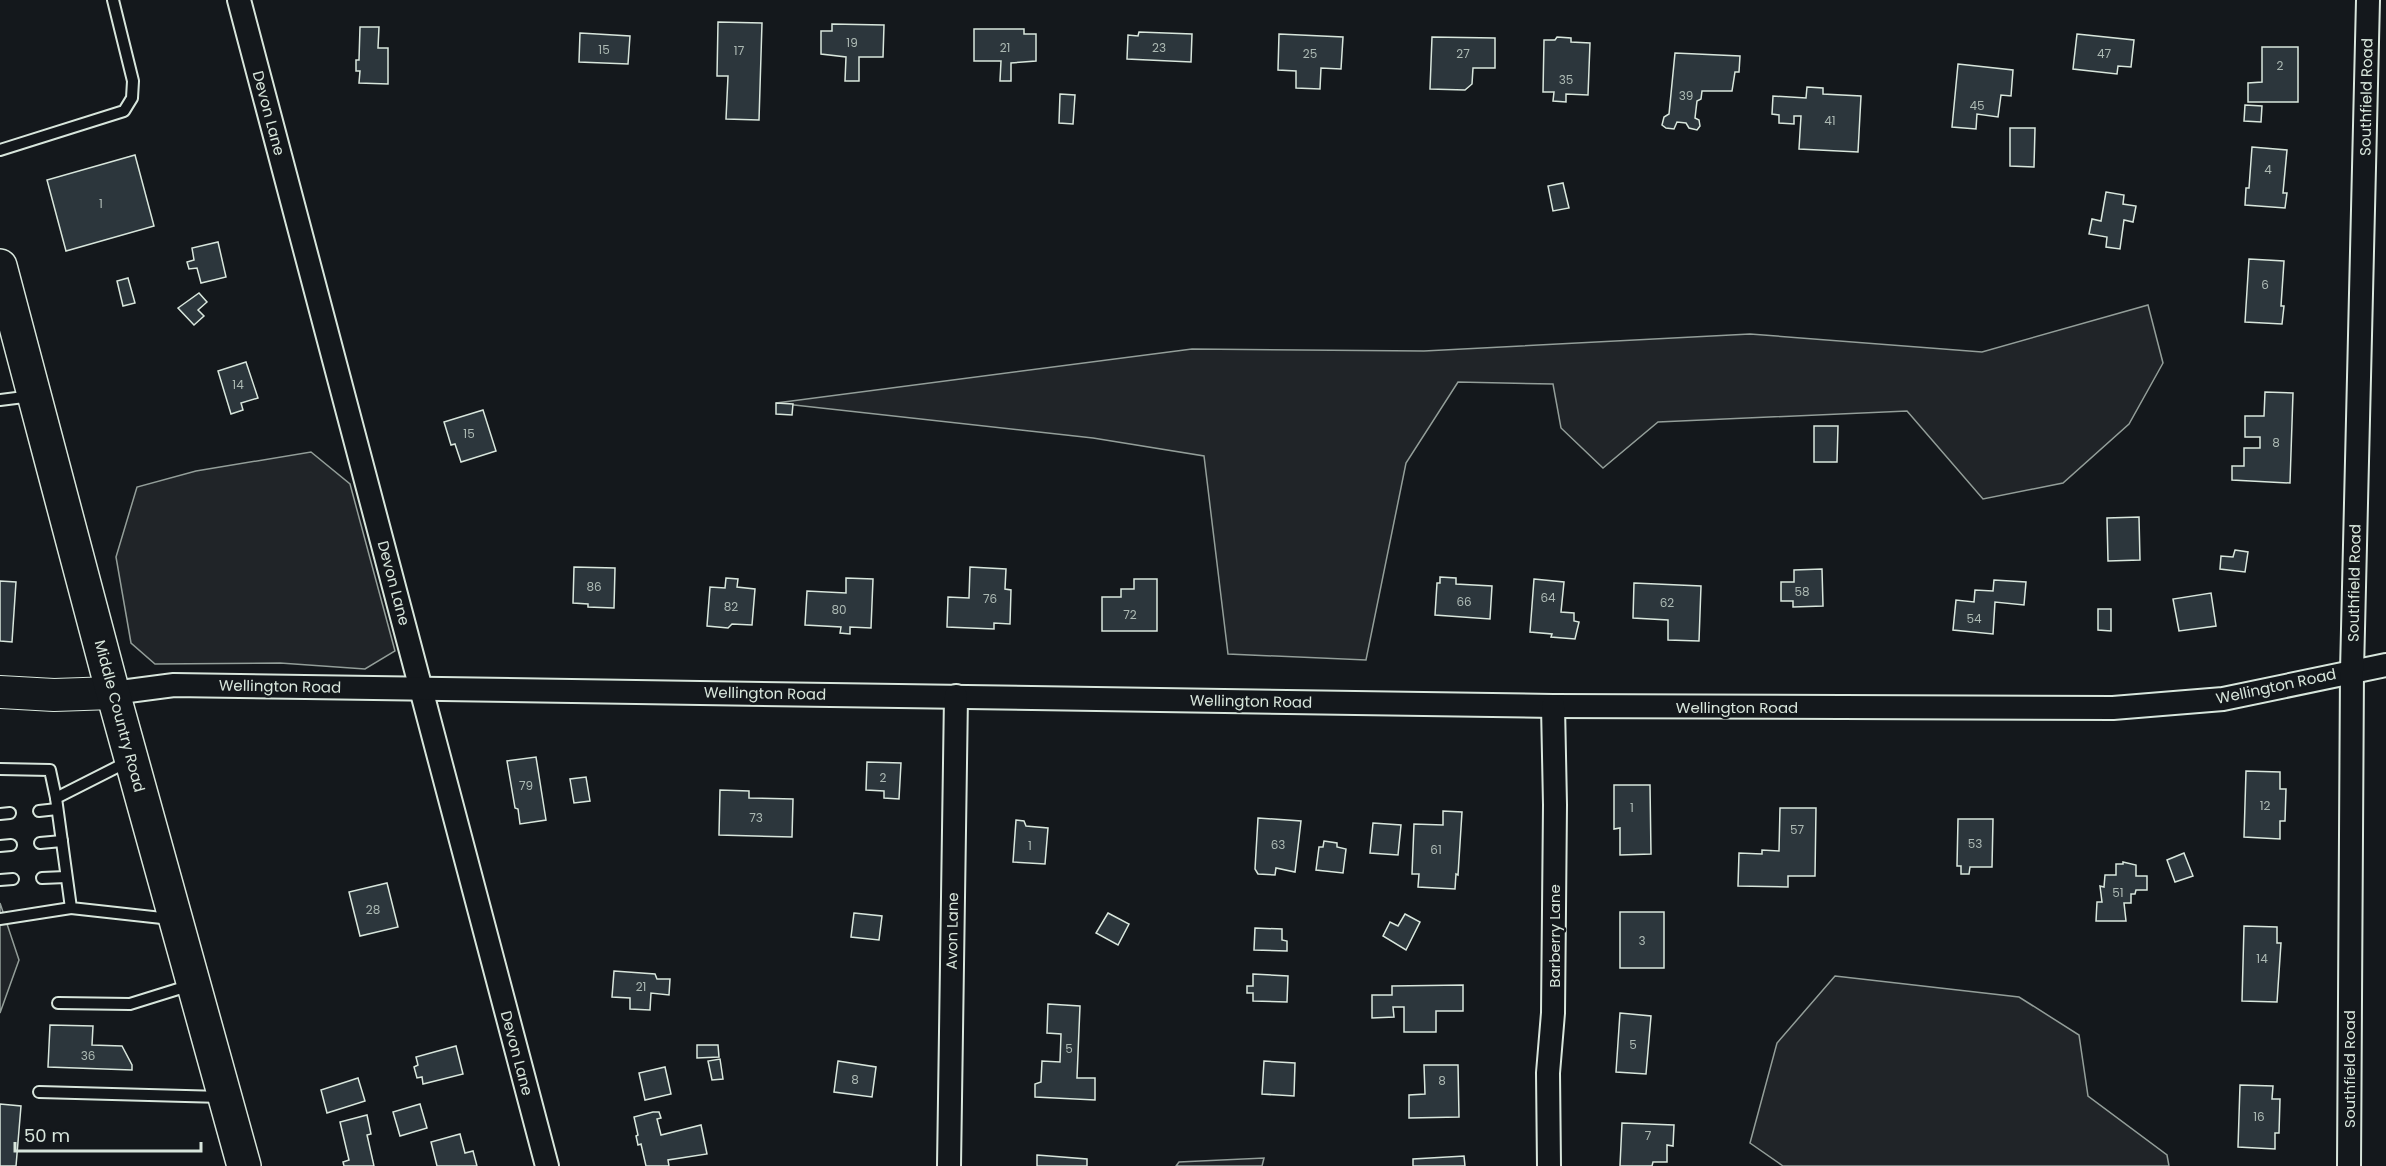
<svg xmlns="http://www.w3.org/2000/svg" width="2386" height="1166" viewBox="0 0 2386 1166" font-family="Poppins,sans-serif">
<style>
.green{fill:#202428;stroke:#939e99;stroke-width:1.5}
.building{fill:#2c363c;stroke:#d8e6dc;stroke-width:1.5}
.lines{fill:none;stroke-linecap:round;stroke-linejoin:round}
.lane-casing{stroke:#d8e6dc;stroke-width:14}
.street-casing{stroke:#d8e6dc;stroke-width:26}
.secondary-casing{stroke:#d8e6dc;stroke-width:34}
.primary-casing{stroke:#d8e6dc;stroke-width:36}
.lane{stroke:#14181c;stroke-width:10}
.street{stroke:#14181c;stroke-width:22}
.secondary{stroke:#14181c;stroke-width:32}
.primary{stroke:#14181c;stroke-width:33}
.labels{text-anchor:middle;dominant-baseline:central;stroke-width:4.5;stroke-linejoin:round;paint-order:stroke}
.number-label{font-size:12px;fill:#adbab4}
.street-label{font-size:15px;fill:#d8e6dc;stroke:#14181c}
</style>
<rect width="100%" height="100%" fill="#14181c"/>
<g class="green">
<path d="M2148,305L2163,363L2129,424L2063,483L1983,499L1907,411L1658,422L1603,468L1561,428L1553,384L1458,382L1406,463L1366,660L1228,654L1204,456L1093,438L776,403L1192,349L1424,351L1750,334L1982,352Z"/>
<path d="M311,452L350,484L395,651L365,669L280,663L155,664L131,643L116,557L137,487L196,471Z"/>
<path d="M0,903L19,960L0,1013Z"/>
<path d="M1835,976L2019,997L2079,1035L2088,1096L2167,1155L2169,1166H1783L1750,1143L1777,1043Z"/>
<path d="M1264,1158L1262,1166H1176L1179,1162Z"/>
</g>
<g class="building">
<path d="M718,22L762,23L759,120L726,119L728,76H717Z"/>
<path d="M832,24L884,25L883,57H859V81H845L846,57L821,54V31H832Z"/>
<path d="M360,27H379L378,48H388V84L359,83L360,71H356V60H359Z"/>
<path d="M974,29H1024V34H1036V61L1011,63V81H1000L1001,61H974Z"/>
<path d="M1139,32L1192,34L1191,62L1127,59L1128,35L1138,36Z"/>
<path d="M580,33L630,36L628,64L579,62Z"/>
<path d="M1279,34L1343,37L1341,69L1321,68L1320,89L1296,88V71L1278,70Z"/>
<path d="M2077,34L2134,40L2131,67L2118,66L2117,74L2073,69Z"/>
<path d="M1432,37L1495,38V68H1473L1472,84L1465,90L1430,89Z"/>
<path d="M1557,37L1571,38V42L1590,43L1588,95L1566,94V102L1553,101L1554,92H1543L1544,40H1555Z"/>
<path d="M2262,47H2298V102H2248V83L2262,82Z"/>
<path d="M1675,53L1740,56L1739,72H1735L1732,91H1702L1701,99L1697,101L1695,118L1699,120L1700,126L1697,130L1689,128L1686,123L1677,122L1674,129L1666,128L1662,125L1664,117L1669,114Z"/>
<path d="M1958,64L2013,70L2011,96L2001,95L1998,117L1977,114L1976,129L1952,127Z"/>
<path d="M1807,87L1823,88V94L1861,96L1858,152L1799,149L1801,116H1794V124L1779,123V115L1772,114L1773,96L1806,98Z"/>
<path d="M1060,94L1075,95L1073,124L1059,123Z"/>
<path d="M2245,105L2262,106L2261,122L2244,121Z"/>
<path d="M2010,128H2035L2034,167L2010,166Z"/>
<path d="M2252,147L2287,150L2283,193H2287L2285,208L2245,205L2246,188H2249Z"/>
<path d="M135,155L154,226L66,251L47,180Z"/>
<path d="M1563,183L1569,208L1553,211L1548,186Z"/>
<path d="M2106,192L2124,195L2123,204L2136,206L2133,222L2124,220L2120,249L2106,247L2107,237L2089,234L2092,219L2101,221Z"/>
<path d="M218,242L226,277L201,283L197,268L189,269L187,262L194,260L192,248Z"/>
<path d="M2249,259L2284,261L2281,306H2284L2282,324L2245,322Z"/>
<path d="M128,278L135,303L123,306L117,281Z"/>
<path d="M199,293L207,302L198,310L204,316L194,325L178,308Z"/>
<path d="M246,362L258,398L241,403L243,410L231,414L218,371Z"/>
<path d="M2265,392L2293,393L2290,483L2232,480V466H2244V448H2260V437H2245V416H2264Z"/>
<path d="M776,403L793,404L792,415L776,414Z"/>
<path d="M483,410L496,451L461,462L455,444L451,445L444,422Z"/>
<path d="M1814,426H1838L1837,462H1814Z"/>
<path d="M2139,517L2140,560L2108,561L2107,518Z"/>
<path d="M2235,550L2248,552L2245,572L2220,569L2221,556L2233,557Z"/>
<path d="M574,567L615,568L614,608L588,607V604L573,603Z"/>
<path d="M970,567L1006,569L1005,589L1011,590L1010,624L994,623V629L947,627L948,597L969,598Z"/>
<path d="M1822,569L1823,606L1793,607V601H1781V582H1794V570Z"/>
<path d="M1440,577L1456,578V584L1492,586L1490,619L1435,615L1437,583H1440Z"/>
<path d="M726,578L738,579L737,587L755,589L752,625L732,624L728,628L707,626L710,587L725,588Z"/>
<path d="M846,578L873,579L871,628L850,627V634L840,633L841,627L805,625L807,591L846,593Z"/>
<path d="M1134,579H1157V631H1102V597H1121V589H1134Z"/>
<path d="M1534,579L1564,582L1561,612L1574,613V621L1579,622L1575,639L1551,637L1552,634L1530,632Z"/>
<path d="M1994,580L2026,582L2024,605L1995,602L1993,634L1953,630L1956,600L1974,602L1975,590L1993,591Z"/>
<path d="M0,581L16,582L12,642L0,641Z"/>
<path d="M1634,583L1701,586L1699,641L1668,640V620L1633,618Z"/>
<path d="M2211,593L2216,626L2179,631L2173,599Z"/>
<path d="M2098,609H2111V631L2098,630Z"/>
<path d="M536,757L546,820L520,824L518,809L515,808L507,761Z"/>
<path d="M867,762L901,763L899,799L884,798V791L866,790Z"/>
<path d="M2246,771L2280,772V789H2286L2285,821H2280V839L2244,837Z"/>
<path d="M586,777L590,801L574,803L570,779Z"/>
<path d="M1614,785H1650L1651,854L1620,855V828L1614,829Z"/>
<path d="M720,790L749,791V798L793,799L792,837L719,835Z"/>
<path d="M1780,808H1816L1815,876H1788V887L1738,886L1739,853L1762,854V850L1779,851Z"/>
<path d="M1443,811L1462,812L1458,875L1456,874L1455,889L1418,887L1419,874H1412L1414,824L1443,825Z"/>
<path d="M1258,818L1301,821L1295,872L1276,868L1275,875L1258,874L1255,869Z"/>
<path d="M1958,819H1993L1992,867H1970L1969,874H1961V866H1957Z"/>
<path d="M1016,820L1024,821L1026,826L1048,828L1045,864L1013,862Z"/>
<path d="M1373,823L1401,825L1398,855L1370,853Z"/>
<path d="M1324,841L1337,843V847L1346,849L1343,873L1316,870L1319,847H1323Z"/>
<path d="M2184,853L2193,876L2175,882L2167,860Z"/>
<path d="M2123,862L2136,865V876H2147V890H2136L2135,894H2131V903H2124L2126,921H2096L2097,902H2102L2100,886L2104,887L2105,875H2116V864H2123Z"/>
<path d="M387,883L398,927L360,936L349,892Z"/>
<rect x="1620" y="912" width="44" height="56"/>
<path d="M854,913L882,916L879,940L851,937Z"/>
<path d="M1108,913L1129,924L1118,945L1096,933Z"/>
<path d="M1405,914L1420,922L1406,950L1383,936L1390,922L1398,926Z"/>
<path d="M2244,926L2277,927V943H2281L2277,1002L2242,1001Z"/>
<path d="M1255,928L1282,929V940L1287,941V951L1254,950Z"/>
<path d="M614,971L655,974L657,979H670L669,995L651,993L650,1010L630,1009V998L612,997Z"/>
<path d="M1253,974L1288,976L1287,1002L1253,1001V993H1247V986H1253Z"/>
<path d="M1463,985V1011H1436V1032H1404V1007H1393L1394,1017L1372,1018V995H1392V986Z"/>
<path d="M1048,1004L1080,1006L1077,1078H1095V1100L1035,1097V1084L1041,1082L1042,1061L1060,1062L1061,1034L1047,1033Z"/>
<path d="M1620,1013L1651,1016L1646,1074L1616,1072Z"/>
<path d="M50,1025L93,1026L92,1045L122,1046L132,1065V1070L48,1067Z"/>
<path d="M697,1045H718L719,1057L697,1058Z"/>
<path d="M456,1046L463,1074L423,1084L422,1077L417,1078L414,1067L418,1065L416,1057Z"/>
<path d="M720,1059L723,1079L712,1080L708,1061Z"/>
<path d="M838,1061L876,1067L872,1097L834,1092Z"/>
<path d="M1264,1061L1295,1063L1294,1096L1262,1094Z"/>
<path d="M1424,1065H1458L1459,1117L1409,1118V1095L1425,1094Z"/>
<path d="M665,1067L671,1094L645,1100L639,1073Z"/>
<path d="M358,1078L365,1101L327,1113L321,1090Z"/>
<path d="M2240,1085L2273,1086L2272,1099H2280L2279,1133H2275V1149L2238,1147Z"/>
<path d="M0,1104L21,1106L16,1166H0Z"/>
<path d="M420,1104L427,1128L400,1136L393,1112Z"/>
<path d="M653,1112H659L661,1118L657,1119L661,1135L701,1125L707,1154L668,1160L669,1166H646L641,1144L638,1145L636,1136L638,1135L634,1117Z"/>
<path d="M367,1115L371,1134L367,1135L374,1166H344L343,1162L349,1160L340,1122Z"/>
<path d="M1622,1123L1674,1125L1673,1146L1667,1145V1162H1653L1652,1166H1620Z"/>
<path d="M460,1134L465,1153L473,1151L477,1166H437L431,1142Z"/>
<path d="M1037,1155L1087,1159V1166H1037Z"/>
<path d="M1464,1156L1465,1166H1413V1159Z"/>
</g>
<g class="lines">
<defs>
<g id="lane">
<path d="M0,150L124,111L132,98L133,81L113,0"/>
<path d="M0,400L32,396"/>
<path d="M129,761L56,798L71,908L171,919"/>
<path d="M0,769L50,770L56,798"/>
<path d="M39,811L57,809"/>
<path d="M0,814L10,813"/>
<path d="M40,843L62,841"/>
<path d="M0,846L11,845"/>
<path d="M42,878L66,877"/>
<path d="M0,880L13,879"/>
<path d="M0,919L71,908"/>
<path d="M58,1003L130,1004L191,985"/>
<path d="M39,1092L222,1097"/>
</g>
<g id="street">
<path d="M239,0L547,1166"/>
<path d="M113,693L174,685L1553,706L2113,708L2223,699L2386,665"/>
<path d="M949,1166L956,696"/>
<path d="M1549,1166L1548,1073L1553,1013L1555,805L1553,706"/>
<path d="M2349,1166L2352,671L2368,0"/>
</g>
<path id="secondary" d="M0,692L54,695L113,693"/>
<path id="primary" d="M0,266L113,693L244,1166"/>
</defs>
<use href="#lane" class="lane-casing"/>
<use href="#street" class="street-casing"/>
<use href="#secondary" class="secondary-casing"/>
<use href="#primary" class="primary-casing"/>
<use href="#lane" class="lane"/>
<use href="#street" class="street"/>
<use href="#secondary" class="secondary"/>
<use href="#primary" class="primary"/>
</g>
<g class="labels">
<g class="number-label">
<text x="852" y="42">19</text>
<text x="1005" y="47">21</text>
<text x="1159" y="47">23</text>
<text x="604" y="49">15</text>
<text x="739" y="50">17</text>
<text x="1310" y="53">25</text>
<text x="1463" y="53">27</text>
<text x="2104" y="53">47</text>
<text x="2280" y="65">2</text>
<text x="1566" y="79">35</text>
<text x="1686" y="95">39</text>
<text x="1977" y="105">45</text>
<text x="1830" y="120">41</text>
<text x="2268" y="169">4</text>
<text x="101" y="203">1</text>
<text x="2265" y="284">6</text>
<text x="238" y="384">14</text>
<text x="469" y="433">15</text>
<text x="2276" y="442">8</text>
<text x="594" y="586">86</text>
<text x="1802" y="591">58</text>
<text x="1548" y="597">64</text>
<text x="990" y="598">76</text>
<text x="1464" y="601">66</text>
<text x="1667" y="602">62</text>
<text x="731" y="606">82</text>
<text x="839" y="609">80</text>
<text x="1130" y="614">72</text>
<text x="1974" y="618">54</text>
<text x="883" y="777">2</text>
<text x="526" y="785">79</text>
<text x="2265" y="805">12</text>
<text x="1632" y="807">1</text>
<text x="756" y="817">73</text>
<text x="1797" y="829">57</text>
<text x="1975" y="843">53</text>
<text x="1278" y="844">63</text>
<text x="1030" y="845">1</text>
<text x="1436" y="849">61</text>
<text x="2118" y="892">51</text>
<text x="373" y="909">28</text>
<text x="1642" y="940">3</text>
<text x="2262" y="958">14</text>
<text x="641" y="986">21</text>
<text x="1633" y="1044">5</text>
<text x="1069" y="1048">5</text>
<text x="88" y="1055">36</text>
<text x="855" y="1079">8</text>
<text x="1442" y="1080">8</text>
<text x="2259" y="1116">16</text>
<text x="1648" y="1135">7</text>
</g>
<g class="street-label">
<text transform="translate(2366 97) rotate(-89)">Southfield Road</text>
<text transform="translate(269 113) rotate(75)">Devon Lane</text>
<text transform="translate(394 583) rotate(75)">Devon Lane</text>
<text transform="translate(2354 583) rotate(-89)">Southfield Road</text>
<text transform="translate(280 686) rotate(1)">Wellington Road</text>
<text transform="translate(2276 686) rotate(-12)">Wellington Road</text>
<text transform="translate(765 693) rotate(1)">Wellington Road</text>
<text transform="translate(1251 701) rotate(1)">Wellington Road</text>
<text x="1737" y="707">Wellington Road</text>
<text transform="translate(120 716) rotate(75)">Middle Country Road</text>
<text transform="translate(952 931) rotate(-89)">Avon Lane</text>
<text transform="translate(1554 936) rotate(-90)">Barberry Lane</text>
<text transform="translate(517 1053) rotate(75)">Devon Lane</text>
<text transform="translate(2349 1069) rotate(-90)">Southfield Road</text>
</g>
</g>
<path d="M15 1142v9h186v-9" fill="none" stroke="#d8e6dc" stroke-width="3"/>
<text x="24" y="1142" font-size="18" fill="#d8e6dc" stroke="#14181c" stroke-width="4.5" paint-order="stroke">50 m</text>
</svg>
